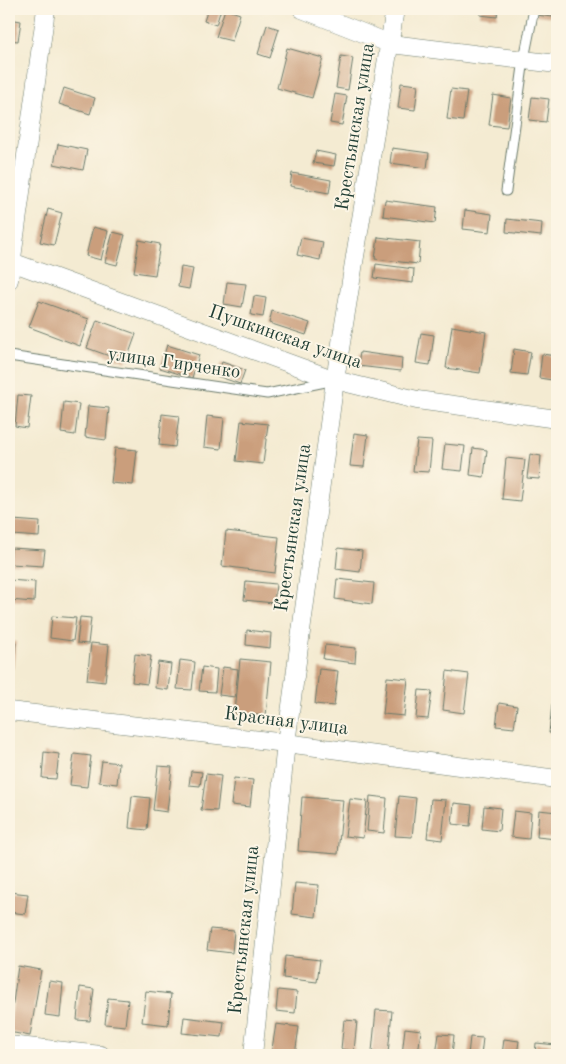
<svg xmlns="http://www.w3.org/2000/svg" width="566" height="1064" viewBox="0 0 566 1064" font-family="'Old Standard TT',serif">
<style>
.building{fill:#ca9e7c}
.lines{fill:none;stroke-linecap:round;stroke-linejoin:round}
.lane-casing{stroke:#6a7a6b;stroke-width:11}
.street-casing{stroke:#6a7a6b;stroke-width:19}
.lane{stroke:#fff;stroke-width:9}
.street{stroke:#fff;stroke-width:18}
.labels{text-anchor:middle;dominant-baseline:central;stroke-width:4;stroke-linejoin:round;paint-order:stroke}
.street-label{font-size:19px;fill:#1f3d34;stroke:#fcf5e5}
</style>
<rect width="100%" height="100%" fill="#fcf5e5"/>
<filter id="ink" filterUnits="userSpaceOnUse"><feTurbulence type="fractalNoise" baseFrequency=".02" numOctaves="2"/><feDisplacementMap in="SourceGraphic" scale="10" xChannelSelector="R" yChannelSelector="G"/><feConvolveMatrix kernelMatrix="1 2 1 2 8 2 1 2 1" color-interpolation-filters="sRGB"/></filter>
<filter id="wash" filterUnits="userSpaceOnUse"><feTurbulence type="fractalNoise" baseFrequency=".0096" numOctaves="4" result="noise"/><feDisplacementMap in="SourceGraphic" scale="20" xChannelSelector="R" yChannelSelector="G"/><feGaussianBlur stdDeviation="1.12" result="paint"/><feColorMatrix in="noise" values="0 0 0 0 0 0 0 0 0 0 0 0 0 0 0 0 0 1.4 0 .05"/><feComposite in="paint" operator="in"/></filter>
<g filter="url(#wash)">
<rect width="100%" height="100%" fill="#f4ebd2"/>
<g id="blocks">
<g class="building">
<path d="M208,9H221L216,25L204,21Z"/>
<path d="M225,9L240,14L232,41L216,37Z"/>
<path d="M481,9H498L497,17L480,15Z"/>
<path d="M537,9H554L553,17L536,15Z"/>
<path d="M9,19L21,21L18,41L9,40Z"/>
<path d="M267,25L279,29L270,58L258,54Z"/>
<path d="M287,48L323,58L312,98L277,88Z"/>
<path d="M341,56L353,58L348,90L336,88Z"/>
<path d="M401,83L418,85L415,110L398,108Z"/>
<path d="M64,88L95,98L90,114L59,104Z"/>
<path d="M451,89L467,91L463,121L447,119Z"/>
<path d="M335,94L347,96L342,125L330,123Z"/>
<path d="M493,95L511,98L507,127L489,125Z"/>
<path d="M532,97L549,99L546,122L529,120Z"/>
<path d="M58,144L87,150L83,170L54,164Z"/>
<path d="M392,148L429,153L427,168L390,163Z"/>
<path d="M316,151L336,155L334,166L313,163Z"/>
<path d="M292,173L331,180L329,193L290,186Z"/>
<path d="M385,200L437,207L435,223L383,216Z"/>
<path d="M48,209L62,213L54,245L40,242Z"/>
<path d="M465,210L492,214L490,232L463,229Z"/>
<path d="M507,219L542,223L541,236L506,232Z"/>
<path d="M93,227L108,231L101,260L86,256Z"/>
<path d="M113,232L125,235L117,265L105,262Z"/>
<path d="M378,237L420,242L418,264L375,259Z"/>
<path d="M301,238L323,242L320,260L297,255Z"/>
<path d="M139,240L160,244L155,275L134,272Z"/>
<path d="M376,264L414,269L413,283L374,278Z"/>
<path d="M181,267L193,269L189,289L178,287Z"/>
<path d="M227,282L246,284L242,307L224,304Z"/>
<path d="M254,296L266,298L263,317L251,315Z"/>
<path d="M39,301L89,319L80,346L29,327Z"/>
<path d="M272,311L310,323L306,335L269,323Z"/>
<path d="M97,320L136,334L126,362L87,348Z"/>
<path d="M452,326L486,332L480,373L446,368Z"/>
<path d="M421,333L434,335L430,365L416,363Z"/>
<path d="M167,345L199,355L192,378L160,368Z"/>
<path d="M514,349L531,352L527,375L511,373Z"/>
<path d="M360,352L402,358L401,371L358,366Z"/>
<path d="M542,354L556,356L552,380L539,378Z"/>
<path d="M222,362L245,370L240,384L217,376Z"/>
<path d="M18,395L31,396L27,428L15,426Z"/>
<path d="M64,402L79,404L75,435L61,433Z"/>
<path d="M88,406L109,408L106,440L85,437Z"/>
<path d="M162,414L179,416L175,447L159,445Z"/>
<path d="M207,416L224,418L221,449L204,447Z"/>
<path d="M241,421L268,424L263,464L236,461Z"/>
<path d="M354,433L368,435L364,467L350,466Z"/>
<path d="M417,440L432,441L429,472L413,471Z"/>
<path d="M445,444L465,446L462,471L442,469Z"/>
<path d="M115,448L137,450L133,485L111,483Z"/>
<path d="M473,448L487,450L484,477L470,475Z"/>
<path d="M530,454L541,456L539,479L527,478Z"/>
<path d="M506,458L525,460L520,501L502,499Z"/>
<path d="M13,520L40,522L39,537L12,535Z"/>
<path d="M226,531L279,537L275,573L222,566Z"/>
<path d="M11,548L45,550L43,566L10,564Z"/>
<path d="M338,548L362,551L360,572L336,569Z"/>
<path d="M337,579L374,583L372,604L335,599Z"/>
<path d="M9,580L35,582L34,602L9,600Z"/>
<path d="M246,581L276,584L274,603L244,600Z"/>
<path d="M52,616L76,618L73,641L50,638Z"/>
<path d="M80,617L91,618L88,644L77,643Z"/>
<path d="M247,630L271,633L270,648L246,645Z"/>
<path d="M9,641L16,642L13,669H9Z"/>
<path d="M91,643L109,645L105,682L87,680Z"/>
<path d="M325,645L356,648L355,663L323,659Z"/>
<path d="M135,654L151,656L147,684L132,682Z"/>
<path d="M240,659L271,662L266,716L235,713Z"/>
<path d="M180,660L195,662L192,690L177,689Z"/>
<path d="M158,662L171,664L168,690L155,688Z"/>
<path d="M202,667L217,669L215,692L199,691Z"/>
<path d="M223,667L238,669L235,697L219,695Z"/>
<path d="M319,669L338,671L334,706L315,704Z"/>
<path d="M447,671L469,674L464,713L443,710Z"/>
<path d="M387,677L408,679L404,716L383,714Z"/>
<path d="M419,690L432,691L428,719L416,718Z"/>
<path d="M499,703L517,706L514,728L496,726Z"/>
<path d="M552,704L557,705V734L549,733Z"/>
<path d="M44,752L59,754L56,779L42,778Z"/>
<path d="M74,754L91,756L87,787L70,785Z"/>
<path d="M102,761L119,763L117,784L99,782Z"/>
<path d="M158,766L172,767L167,812L153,810Z"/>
<path d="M191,771L202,772L200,786L189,785Z"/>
<path d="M206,774L221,776L217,811L201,810Z"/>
<path d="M234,778L253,780L250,807L231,805Z"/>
<path d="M132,796L150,798L147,830L129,828Z"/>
<path d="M370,796L387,798L384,833L367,831Z"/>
<path d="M399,796L416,798L412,837L395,836Z"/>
<path d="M302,797L343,800L338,854L298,851Z"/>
<path d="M350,799L367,801L363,838L345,836Z"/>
<path d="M431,799L446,800L442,840L427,838Z"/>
<path d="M454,803L472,805L470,826L452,824Z"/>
<path d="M484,806L501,808L499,831L482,829Z"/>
<path d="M539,810L557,812L556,839L537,837Z"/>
<path d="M514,811L531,813L529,839L511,837Z"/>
<path d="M9,839H14L11,863H9Z"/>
<path d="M295,883L319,885L316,917L292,914Z"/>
<path d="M9,892L28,894L25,914L9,912Z"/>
<path d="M210,929L234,931L232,953L207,950Z"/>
<path d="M285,956L320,960L317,982L283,978Z"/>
<path d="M18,966L41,970L30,1036L9,1032Z"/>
<path d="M49,981L63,983L60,1017L45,1015Z"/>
<path d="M80,987L94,989L90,1021L77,1020Z"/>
<path d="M278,990L297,992L295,1013L276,1011Z"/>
<path d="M146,991L171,994L168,1025L142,1022Z"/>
<path d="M108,998L128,1000L125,1026L105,1024Z"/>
<path d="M376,1010L392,1011L388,1054L372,1052Z"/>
<path d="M184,1017L224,1022L222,1037L182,1033Z"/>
<path d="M344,1020L357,1021L354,1051L341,1049Z"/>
<path d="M276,1024L299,1027L295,1055H271Z"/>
<path d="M405,1028L421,1030L418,1055H402Z"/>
<path d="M439,1034L454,1035L452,1055H436Z"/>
<path d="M470,1037L483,1038L481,1055H468Z"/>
<path d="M504,1039L519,1041L517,1055H502Z"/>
<path d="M536,1043L557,1045V1055H535Z"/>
</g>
</g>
</g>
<g filter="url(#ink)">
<use href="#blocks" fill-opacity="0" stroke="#6a7a6b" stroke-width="1"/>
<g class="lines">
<defs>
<g id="lane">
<path d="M506,191L524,59L534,9"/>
<path d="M9,356L267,394L330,381"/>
</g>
<g id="street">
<path d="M302,9L391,44L557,64"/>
<path d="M9,261L335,380L417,400L557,419"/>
<path d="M9,280L46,9"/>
<path d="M9,711L286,743L557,779"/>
<path d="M9,1045L101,1055"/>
<path d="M253,1055L286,743L335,380L395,9"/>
</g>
</defs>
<use href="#lane" class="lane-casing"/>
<use href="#street" class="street-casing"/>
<use href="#lane" class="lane"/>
<use href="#street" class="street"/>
</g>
</g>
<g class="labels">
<g class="street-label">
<text transform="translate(356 127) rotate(-81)">Крестьянская улица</text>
<text transform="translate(285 338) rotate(19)">Пушкинская улица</text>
<text transform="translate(174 364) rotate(8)">улица Гирченко</text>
<text transform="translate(294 528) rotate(-82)">Крестьянская улица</text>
<text transform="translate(286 722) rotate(7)">Красная улица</text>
<text transform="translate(245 930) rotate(-84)">Крестьянская улица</text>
</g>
</g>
<rect width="566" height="1064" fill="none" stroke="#fcf5e5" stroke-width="30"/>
</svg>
